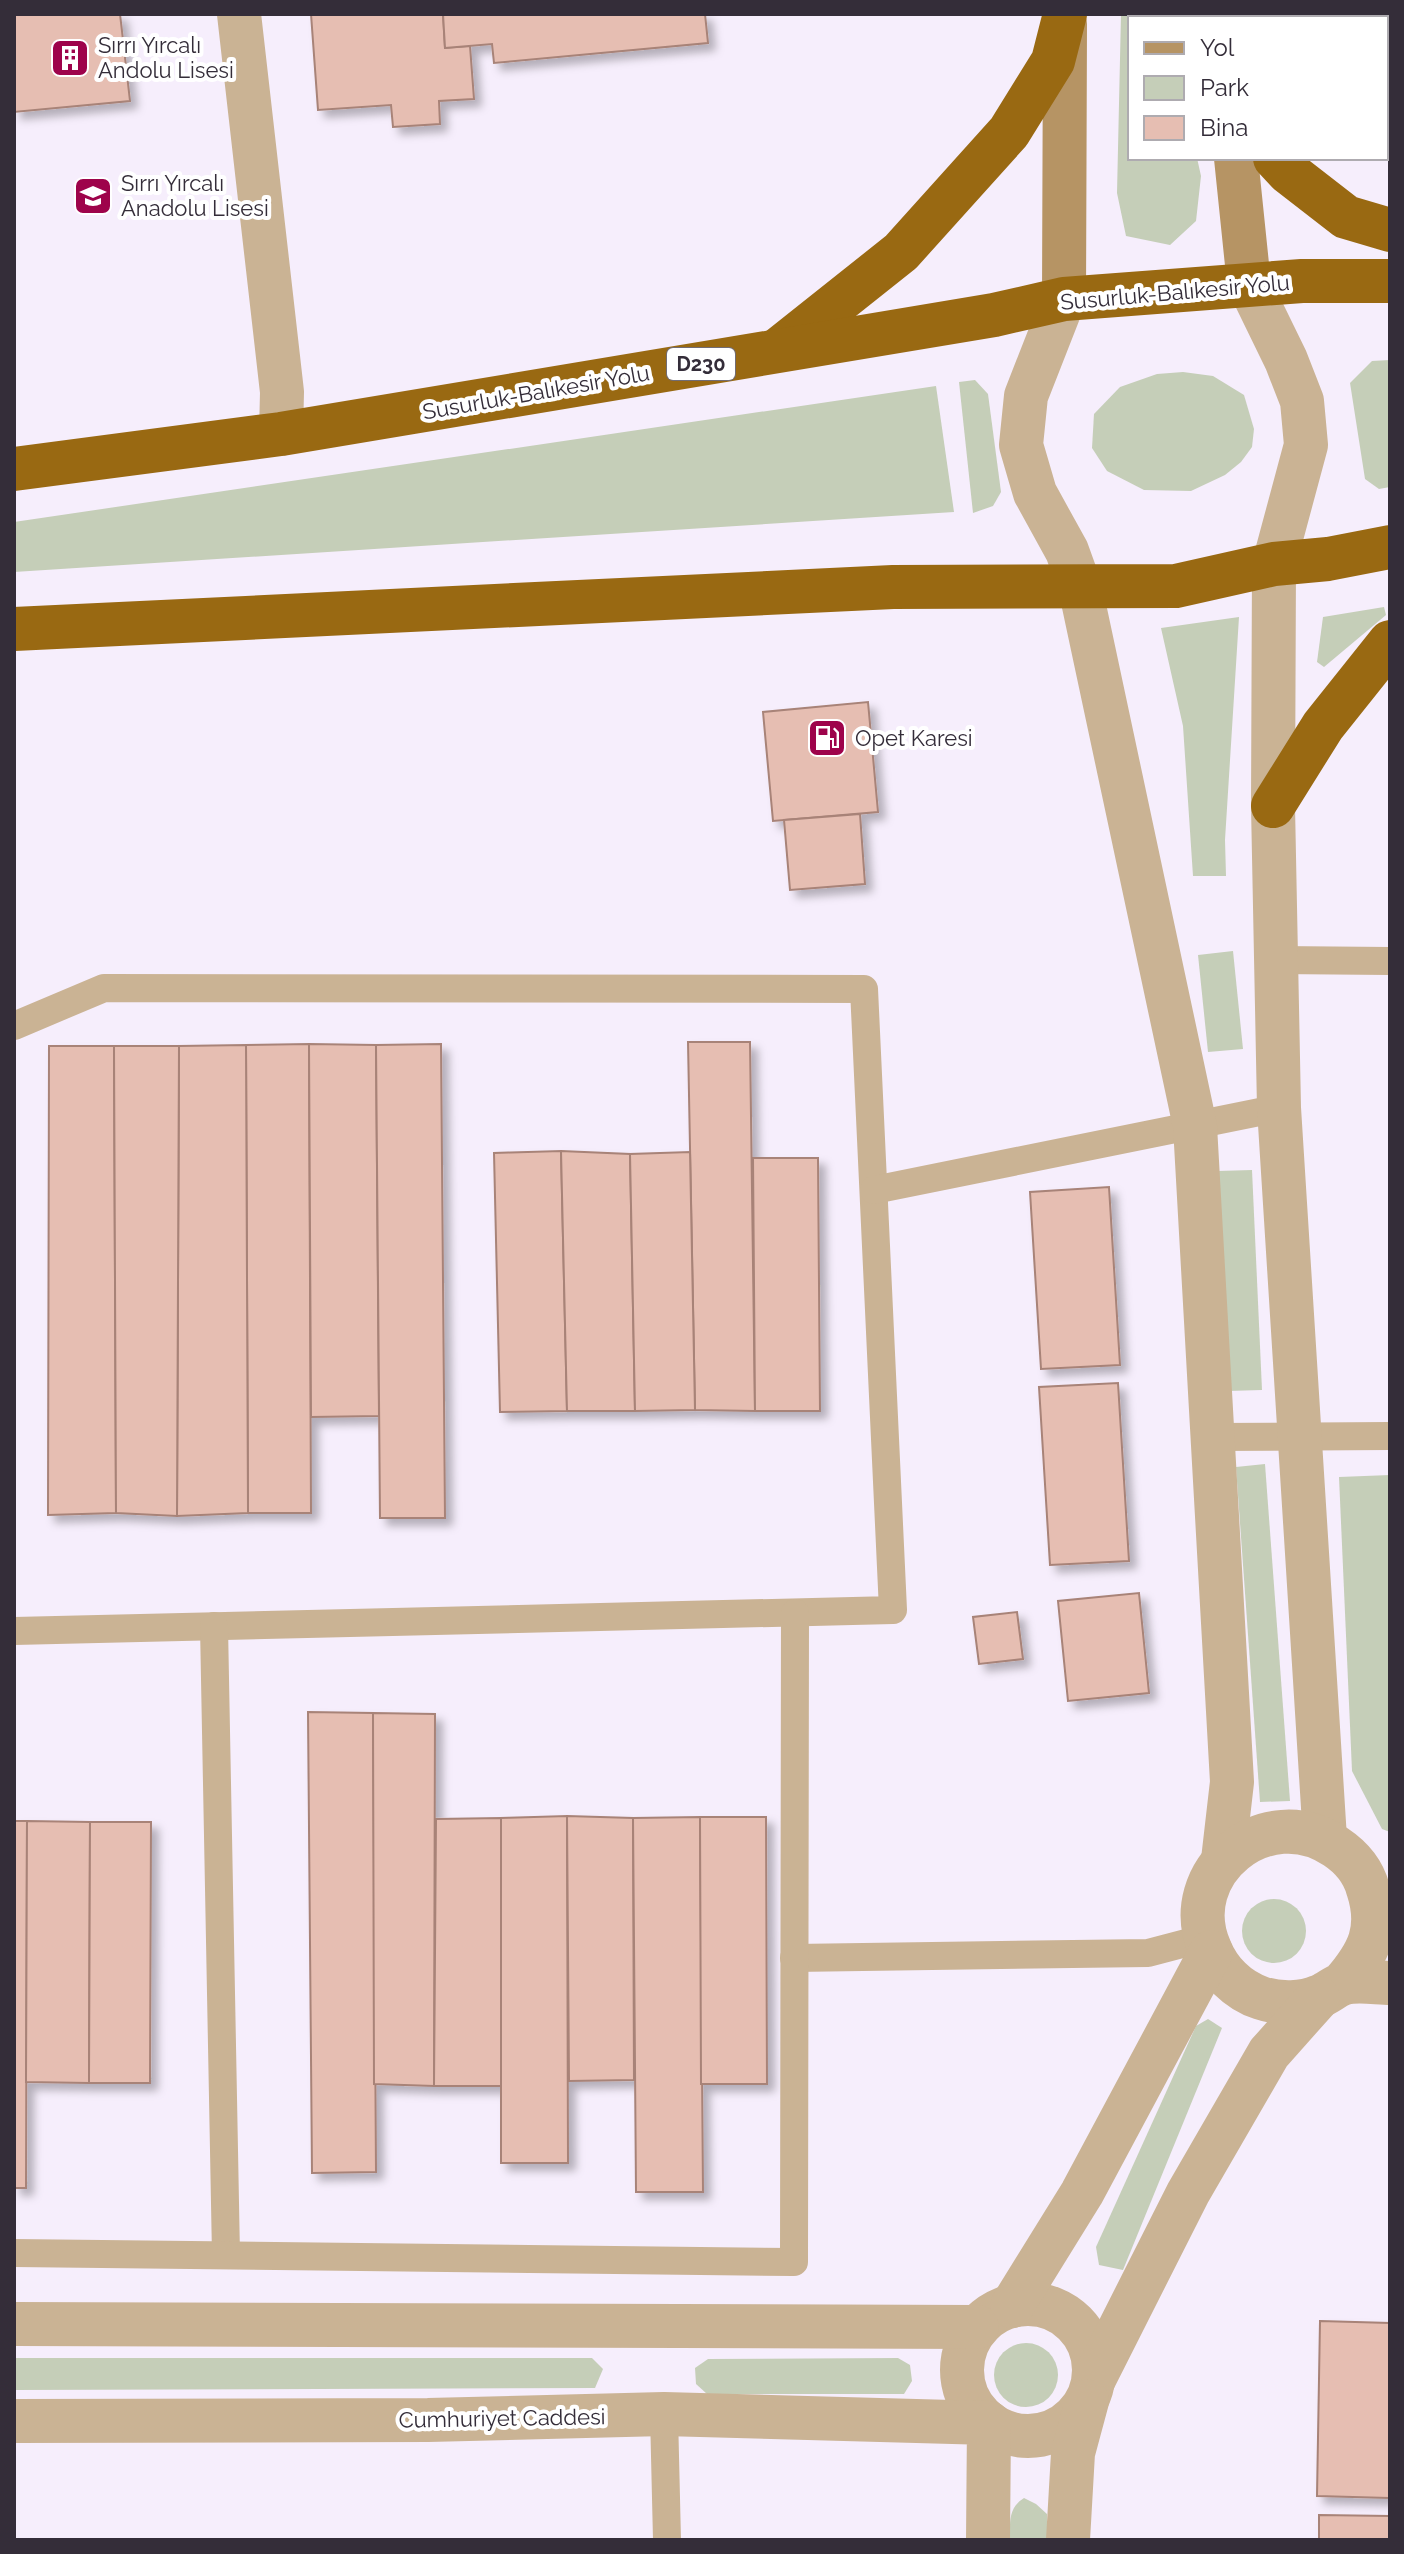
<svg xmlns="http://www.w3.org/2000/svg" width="1404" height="2554" viewBox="0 0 1404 2554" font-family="Raleway,sans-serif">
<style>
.green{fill:#c5ceb8}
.building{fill:#e6beb2;stroke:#a88378;stroke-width:2;filter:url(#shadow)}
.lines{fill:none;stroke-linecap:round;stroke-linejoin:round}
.lane{stroke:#cab394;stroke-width:28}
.street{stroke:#cab394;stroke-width:44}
.secondary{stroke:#b69464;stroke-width:44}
.highway{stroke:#996912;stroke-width:44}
.labels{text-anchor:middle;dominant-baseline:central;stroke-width:8;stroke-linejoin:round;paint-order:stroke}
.shield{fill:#fff;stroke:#716c74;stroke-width:2}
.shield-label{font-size:20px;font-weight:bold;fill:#342d39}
.poi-label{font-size:22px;fill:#342d39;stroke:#fff;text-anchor:start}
.street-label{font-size:22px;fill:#342d39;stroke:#fff}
</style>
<defs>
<filter id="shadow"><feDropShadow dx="7" dy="7" stdDeviation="4" flood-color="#0004"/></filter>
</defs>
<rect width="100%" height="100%" fill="#f6eefc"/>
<g class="green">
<path d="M1121,14H1171L1172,18H1130V158H1197L1201,176L1196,221L1170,245L1126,236L1117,193Z"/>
<path d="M1390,360V487L1379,489L1365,479L1350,383L1372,361Z"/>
<path d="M1183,372L1213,376L1244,395L1254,429L1252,447L1241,462L1225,475L1191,491L1144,490L1107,471L1092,448L1094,414L1120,387L1157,374Z"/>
<path d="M975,380L988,394L1001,492L993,506L973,513L959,382Z"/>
<path d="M936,386L954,512L14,572V522Z"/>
<path d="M1384,607L1386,615L1324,667L1317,662L1323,617Z"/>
<path d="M1239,617L1225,840L1226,876H1193L1183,726L1161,628Z"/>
<path d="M1233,951L1243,1049L1208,1052L1198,955Z"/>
<path d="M1252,1170L1262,1390L1228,1391L1218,1171Z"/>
<path d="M1265,1464L1290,1801L1260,1802L1236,1467Z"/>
<path d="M1390,1475V1832L1382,1829L1352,1771L1339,1477Z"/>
<circle cx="1274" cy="1931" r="32"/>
<path d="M1208,2019L1222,2028L1123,2270L1099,2265L1096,2247L1196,2026Z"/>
<circle cx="1026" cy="2375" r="32"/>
<path d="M14,2358H592L603,2369L595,2388L14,2390Z"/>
<path d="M898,2358L910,2365L912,2381L904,2394H707L696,2384L695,2368L708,2359Z"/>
<path d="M1024,2498L1036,2504L1047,2514V2540H1010C1010,2522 1008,2508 1024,2498Z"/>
</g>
<g class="building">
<path d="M14,14H120L130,101L14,112Z"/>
<path d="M311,14H443L445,48L470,46L474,99L439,101L440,124L393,127L391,105L318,110Z"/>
<path d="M443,14H705L708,43L494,63L492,44L445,48Z"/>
<path d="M868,702L878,812L773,821L763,712Z"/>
<path d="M860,814L865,884L790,890L784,820Z"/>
<path d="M688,1042H750L755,1411L695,1410Z"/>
<path d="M309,1044L311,1513H248L246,1045Z"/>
<path d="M309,1044L376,1045L379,1416L311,1417Z"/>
<path d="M441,1044L445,1518H380L376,1045Z"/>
<path d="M246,1045L248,1513L177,1516L179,1046Z"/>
<path d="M49,1046H114L116,1513L48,1515Z"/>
<path d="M114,1046H179L177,1516L116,1513Z"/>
<path d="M561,1151L567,1411L500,1412L494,1153Z"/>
<path d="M561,1151L630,1154L635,1411H567Z"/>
<path d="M690,1152L695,1410L635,1411L630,1154Z"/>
<path d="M753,1158H818L820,1411H755Z"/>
<path d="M1109,1187L1120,1365L1041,1369L1030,1192Z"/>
<path d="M1118,1383L1129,1561L1050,1565L1039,1387Z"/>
<path d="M1139,1593L1149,1693L1068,1701L1058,1601Z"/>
<path d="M1017,1612L1023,1659L979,1664L973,1617Z"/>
<path d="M308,1712L373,1713L376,2172L312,2173Z"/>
<path d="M373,1713L435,1714L434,2086L374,2084Z"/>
<path d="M567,1816L568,2163H501V1818Z"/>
<path d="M567,1816L633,1818L634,2080L569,2081Z"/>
<path d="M700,1817L703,2192H636L633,1818Z"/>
<path d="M700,1817H766L767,2084H701Z"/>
<path d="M501,1818V2086H434L436,1819Z"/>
<path d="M14,1821H27L26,2188H14Z"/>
<path d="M27,1821L90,1822L89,2083L26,2082Z"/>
<path d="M90,1822H151L150,2083H89Z"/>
<path d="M1320,2321L1390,2323L1389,2498L1317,2496Z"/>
<path d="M1319,2515L1390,2516V2540H1319Z"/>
</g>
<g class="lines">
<g class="lane">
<path d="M1277,960L1390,961"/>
<path d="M14,1026L104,988L864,989L893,1610L14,1631"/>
<path d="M874,1190L1279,1108"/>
<path d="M1212,1437L1390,1436"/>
<path d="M214,1626L226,2255"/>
<path d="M794,1958L1148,1953L1205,1938"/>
<path d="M14,2253L794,2262L795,1613"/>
<path d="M664,2414L667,2540"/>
</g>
<g class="street">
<path d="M239,14L282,392L281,434"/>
<path d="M1249,284L1286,360L1302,401L1306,445L1274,564L1273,806L1279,1108L1325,1839"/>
<path d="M1064,299L1026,396L1021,445L1035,493L1067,551L1080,587L1195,1126L1232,1782L1223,1860"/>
<path d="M1343,1983C1369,1953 1381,1929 1368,1889C1363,1871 1351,1857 1336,1847C1267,1799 1176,1872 1210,1949C1219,1971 1237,1990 1261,1998C1278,2004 1304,2004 1320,1996C1328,1993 1334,1987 1342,1984C1355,1979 1376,1983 1390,1983"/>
<circle cx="1028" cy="2370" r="66"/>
<path d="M1012,2306L1082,2193L1211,1952"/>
<path d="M14,2324L977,2327"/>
<path d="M1094,2379L1188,2193L1269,2053L1318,1998"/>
<path d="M14,2421L428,2420L664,2414L989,2423L988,2540"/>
<path d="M1068,2540L1073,2453L1087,2401"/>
</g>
<g class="secondary">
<path d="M1221,14L1222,18"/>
<path d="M1236,158L1249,284"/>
<path d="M1064,299L1065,24"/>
</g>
<g class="highway">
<path d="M1275,158L1288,172L1346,217L1390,230"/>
<path d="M779,349L901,252L1009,132L1053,61L1065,14"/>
<path d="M14,469L281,434L994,315L1064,299L1302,281H1390"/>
<path d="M14,629L893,587L1176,586L1274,564L1328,559L1390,547"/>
<path d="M1273,806L1323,726L1390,642"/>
</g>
</g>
<defs>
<symbol id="building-square" viewBox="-11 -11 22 22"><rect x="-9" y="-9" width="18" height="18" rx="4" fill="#9e034b" stroke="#fff"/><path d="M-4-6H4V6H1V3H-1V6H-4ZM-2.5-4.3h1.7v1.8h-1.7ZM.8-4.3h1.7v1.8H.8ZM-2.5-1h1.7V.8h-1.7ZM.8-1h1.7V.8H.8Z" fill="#fff"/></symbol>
<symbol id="school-square" viewBox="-11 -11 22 22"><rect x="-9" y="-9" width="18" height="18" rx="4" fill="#9e034b" stroke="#fff"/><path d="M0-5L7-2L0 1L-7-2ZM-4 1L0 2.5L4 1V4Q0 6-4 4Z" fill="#fff"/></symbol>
<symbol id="fuel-square" viewBox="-11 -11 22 22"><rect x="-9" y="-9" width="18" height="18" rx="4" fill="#9e034b" stroke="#fff"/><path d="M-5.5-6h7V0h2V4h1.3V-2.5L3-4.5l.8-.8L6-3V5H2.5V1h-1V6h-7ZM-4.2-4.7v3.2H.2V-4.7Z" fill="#fff"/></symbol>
</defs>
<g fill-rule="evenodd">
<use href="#building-square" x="48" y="36" width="44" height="44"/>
<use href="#school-square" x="71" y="174" width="44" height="44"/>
<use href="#fuel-square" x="805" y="716" width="44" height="44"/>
</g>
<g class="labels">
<rect class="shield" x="667" y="348" width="68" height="32" rx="6"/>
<g class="shield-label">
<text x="701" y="364">D230</text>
</g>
<g class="poi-label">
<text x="98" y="45">Sırrı Yırcalı<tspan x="98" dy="25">Andolu Lisesi</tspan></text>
<text x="121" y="183">Sırrı Yırcalı<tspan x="121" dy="25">Anadolu Lisesi</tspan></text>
<text x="855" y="738">Opet Karesi</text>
</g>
<g class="street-label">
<text transform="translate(1175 292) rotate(-5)">Susurluk-Balıkesir Yolu</text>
<text transform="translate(536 392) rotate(-10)">Susurluk-Balıkesir Yolu</text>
<text transform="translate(502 2418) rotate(-1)">Cumhuriyet Caddesi</text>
</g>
</g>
<rect width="1404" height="2554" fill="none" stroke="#342d39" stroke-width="32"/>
<rect x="1128" y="16" width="260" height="144" fill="#ffffff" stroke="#aeabb0" stroke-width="2"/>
<rect x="1144" y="42" width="40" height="12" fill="#b69464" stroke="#aeabb0" stroke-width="2"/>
<text x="1200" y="56" font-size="24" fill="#342d39">Yol</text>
<rect x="1144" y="76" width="40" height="24" fill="#c5ceb8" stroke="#aeabb0" stroke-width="2"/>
<text x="1200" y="96" font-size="24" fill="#342d39">Park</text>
<rect x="1144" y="116" width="40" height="24" fill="#e6beb2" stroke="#aeabb0" stroke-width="2"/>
<text x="1200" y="136" font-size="24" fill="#342d39">Bina</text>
</svg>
